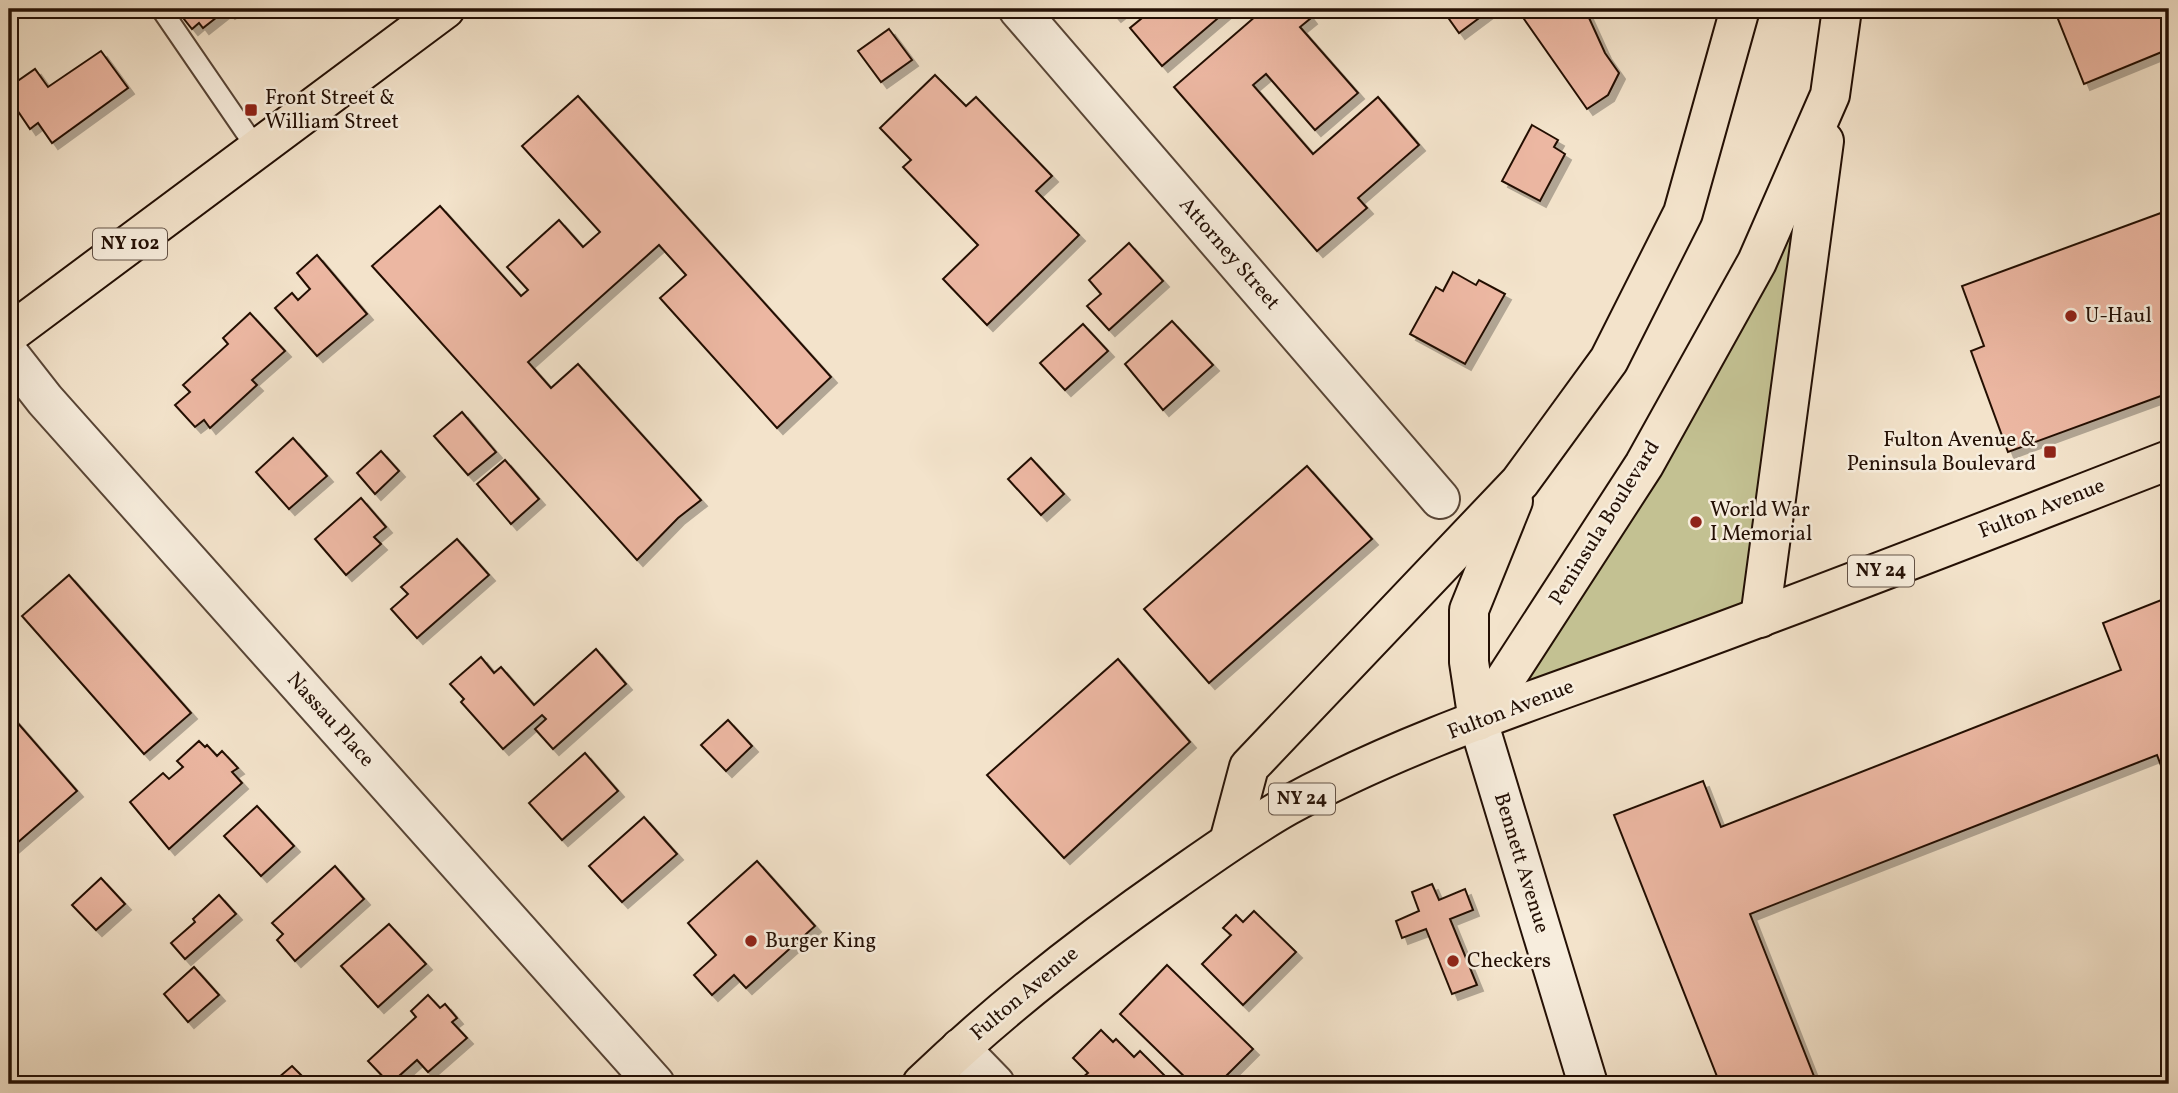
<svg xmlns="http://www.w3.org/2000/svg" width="2178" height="1093" viewBox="0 0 2178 1093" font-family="Vollkorn,serif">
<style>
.green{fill:#c3c192;stroke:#74684c;stroke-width:2}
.building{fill:#ecb7a2;stroke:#241005;stroke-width:2;filter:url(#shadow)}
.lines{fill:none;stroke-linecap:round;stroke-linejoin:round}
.lane-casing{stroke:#584536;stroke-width:23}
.street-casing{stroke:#584536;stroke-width:42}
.secondary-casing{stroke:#241005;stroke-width:42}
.primary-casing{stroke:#241005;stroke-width:42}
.lane{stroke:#f7eddd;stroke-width:19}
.street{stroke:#f7eddd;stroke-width:38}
.secondary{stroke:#f7eddd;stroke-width:38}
.primary{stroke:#f3e3cb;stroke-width:38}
.poi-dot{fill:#8f2418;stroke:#f7eddd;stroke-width:2.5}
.labels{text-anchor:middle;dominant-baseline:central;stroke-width:5;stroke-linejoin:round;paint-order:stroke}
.shield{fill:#f7eddd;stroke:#635246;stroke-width:2}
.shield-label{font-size:19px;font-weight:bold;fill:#241005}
.poi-label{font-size:21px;fill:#241005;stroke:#f7eddd;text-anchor:start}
.street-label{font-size:21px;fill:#241005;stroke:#f7eddd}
</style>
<defs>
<filter id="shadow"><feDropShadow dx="6" dy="6" stdDeviation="0" flood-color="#0004"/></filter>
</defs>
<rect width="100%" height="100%" fill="#f3e3cb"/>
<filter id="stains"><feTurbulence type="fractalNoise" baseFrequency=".00286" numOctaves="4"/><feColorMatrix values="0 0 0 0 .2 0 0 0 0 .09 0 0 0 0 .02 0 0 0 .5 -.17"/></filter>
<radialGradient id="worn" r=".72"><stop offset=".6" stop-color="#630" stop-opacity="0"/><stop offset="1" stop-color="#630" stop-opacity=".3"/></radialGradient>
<path class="green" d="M1824,115L1760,618L1478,721Z"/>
<g class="building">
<path d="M176,9H235L229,13L226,10L203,28L199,23L192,29Z"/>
<path d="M1109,9H1124L1115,16Z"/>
<path d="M1153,9H1220L1224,13L1162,66L1130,28Z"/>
<path d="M1264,9H1304L1311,18L1300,27L1358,93L1315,130L1266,74L1253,85L1313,154L1378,97L1419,145L1358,198L1367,208L1317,251L1174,87Z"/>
<path d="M1442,9H1489L1490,10L1459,33Z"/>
<path d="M1517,9H1585L1605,53L1619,73L1608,95L1587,109Z"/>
<path d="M2054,9H2169V49L2084,84Z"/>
<path d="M889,29L912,60L881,82L858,51Z"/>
<path d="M101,51L128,88L52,143L38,123L30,129L9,98V87L35,69L48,87Z"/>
<path d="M935,75L966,106L976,97L1052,176L1036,191L1079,235L987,325L943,279L978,245L903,167L911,160L880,128Z"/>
<path d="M578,96L831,377L777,428L660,298L686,275L659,245L528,362L551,388L578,364L701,500L678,518L637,560L372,266L440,206L521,296L528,290L507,267L559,220L583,247L600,232L522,146Z"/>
<path d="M1532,125L1558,140L1554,147L1565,154L1540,201L1502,181Z"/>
<path d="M2169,210V393L2008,452L1971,351L1984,346L1962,286Z"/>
<path d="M1129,243L1163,281L1109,330L1087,306L1101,294L1089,280Z"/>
<path d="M317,255L367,314L317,356L275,308L292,293L298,300L310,289L297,273Z"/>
<path d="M1453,272L1476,285L1479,280L1505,294L1465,364L1410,334L1436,287L1443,291Z"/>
<path d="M250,313L285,351L252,380L257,385L210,428L204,420L195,427L175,405L190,392L183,385L228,344L223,338Z"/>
<path d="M1172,321L1213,365L1163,410L1125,364Z"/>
<path d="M1083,324L1108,351L1065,390L1040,363Z"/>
<path d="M462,412L496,452L468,475L434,436Z"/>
<path d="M293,438L327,476L289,509L256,472Z"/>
<path d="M381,451L399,471L375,494L357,473Z"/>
<path d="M1031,458L1064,494L1041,515L1008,479Z"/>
<path d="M505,460L539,499L511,524L477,484Z"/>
<path d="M1307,466L1372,539L1209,683L1144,609Z"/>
<path d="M361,498L386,527L374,537L381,544L346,575L315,539Z"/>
<path d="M457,539L489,575L417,638L391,609L408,594L401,587Z"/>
<path d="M69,575L191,713L144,754L22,616Z"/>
<path d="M2169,597V787L2157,755L1750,914L1817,1084H1720L1614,815L1703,781L1721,827L2121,670L2103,623Z"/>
<path d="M596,649L626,684L553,749L535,729L546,719L542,715L503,749L461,702L464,699L450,684L481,657L494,673L501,667L534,705Z"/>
<path d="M1118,659L1190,742L1064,858L987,775Z"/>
<path d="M9,713L77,791L9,850Z"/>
<path d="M728,720L752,746L726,771L701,745Z"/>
<path d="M199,741L205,747L207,745L217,756L222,751L238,768L232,772L242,783L169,849L130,802L163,773L169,779L183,767L177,761Z"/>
<path d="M585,753L618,791L562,840L529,803Z"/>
<path d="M257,806L294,846L261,876L224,836Z"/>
<path d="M644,817L677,854L622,902L589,866Z"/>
<path d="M757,861L815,926L746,988L734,975L712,995L694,975L716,955L688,923Z"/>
<path d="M335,866L364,899L295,961L277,940L283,934L272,923Z"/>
<path d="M101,878L125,904L96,930L72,905Z"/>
<path d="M1432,884L1439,900L1465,889L1473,910L1450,919L1477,985L1452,994L1426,929L1402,938L1396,921L1419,911L1412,892Z"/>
<path d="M219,895L236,914L185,959L171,943L195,922L193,919Z"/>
<path d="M1254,911L1296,952L1243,1005L1202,964L1231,935L1223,928L1236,915L1243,922Z"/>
<path d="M389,924L426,964L378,1007L341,966Z"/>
<path d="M1167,965L1253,1049L1218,1084H1192L1120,1014Z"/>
<path d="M194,967L219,995L188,1022L164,994Z"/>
<path d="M428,995L440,1008L445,1004L457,1018L452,1022L467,1038L428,1072L417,1060L390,1084L368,1061L416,1017L411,1011Z"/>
<path d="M1101,1030L1113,1042L1116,1039L1134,1057L1140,1051L1171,1082L1168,1084H1090L1083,1077L1088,1073L1073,1058Z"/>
<path d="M292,1066L308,1082L306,1084H271Z"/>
</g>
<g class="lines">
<defs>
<path id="lane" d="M161,9L257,149"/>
<g id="street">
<path d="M1018,9L1440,499"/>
<path d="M9,354L45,400L655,1084"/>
<path d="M960,1048L995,1084"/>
</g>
<path id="secondary" d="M1478,721L1588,1084"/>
<g id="primary">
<path d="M9,334L445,9"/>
<path d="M1760,618L1824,141"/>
<path d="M1478,721L1644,465L1757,262L1830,95L1842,9"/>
<path d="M1478,721L1469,662V610L1513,501"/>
<path d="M1229,842L1249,767L1520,482L1609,360L1683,213L1740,9"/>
<path d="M922,1084C1000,1009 1086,942 1175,880C1212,854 1248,828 1287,806C1411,738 1548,696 1680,647C1844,587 2006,523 2169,460"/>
</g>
</defs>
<use href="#lane" class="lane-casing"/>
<use href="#street" class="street-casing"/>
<use href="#secondary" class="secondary-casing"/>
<use href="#primary" class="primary-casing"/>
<use href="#lane" class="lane"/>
<use href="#street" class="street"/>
<use href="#secondary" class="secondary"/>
<use href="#primary" class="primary"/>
</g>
<g class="poi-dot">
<rect x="244" y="103" width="14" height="14" rx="3.5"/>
<circle cx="2071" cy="316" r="7"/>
<rect x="2043" y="445" width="14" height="14" rx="3.5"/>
<circle cx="1696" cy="522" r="7"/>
<circle cx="751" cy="941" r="7"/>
<circle cx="1453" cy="961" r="7"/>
</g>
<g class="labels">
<g class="shield">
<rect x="93" y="228.5" width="74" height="31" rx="5"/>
<rect x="1848" y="555.5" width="66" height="31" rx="5"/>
<rect x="1269" y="783.5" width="66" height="31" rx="5"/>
</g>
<g class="shield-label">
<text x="130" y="244">NY 102</text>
<text x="1881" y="571">NY 24</text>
<text x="1302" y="799">NY 24</text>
</g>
<g class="poi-label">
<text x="265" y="98">Front Street &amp;<tspan x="265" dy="24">William Street</tspan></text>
<text x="2085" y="316">U-Haul</text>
<text x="2036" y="440" text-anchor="end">Fulton Avenue &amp;<tspan x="2036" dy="24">Peninsula Boulevard</tspan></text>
<text x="1710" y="510">World War<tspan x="1710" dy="24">I Memorial</tspan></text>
<text x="765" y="941">Burger King</text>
<text x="1467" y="961">Checkers</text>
</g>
<g class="street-label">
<text transform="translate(1229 254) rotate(49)">Attorney Street</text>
<text transform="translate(2042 509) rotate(-21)">Fulton Avenue</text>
<text transform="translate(1605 523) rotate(-58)">Peninsula Boulevard</text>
<text transform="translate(1511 710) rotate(-21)">Fulton Avenue</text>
<text transform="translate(330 720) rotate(48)">Nassau Place</text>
<text transform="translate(1521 863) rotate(73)">Bennett Avenue</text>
<text transform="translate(1025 994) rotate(-40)">Fulton Avenue</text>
</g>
</g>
<rect width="2178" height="1093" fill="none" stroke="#f3e3cb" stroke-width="35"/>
<rect x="10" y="10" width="2157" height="1072" fill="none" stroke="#241005" stroke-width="3.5"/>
<rect x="18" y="18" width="2143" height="1058" fill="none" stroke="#241005" stroke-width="2"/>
<rect width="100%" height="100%" filter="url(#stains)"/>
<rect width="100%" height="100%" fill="url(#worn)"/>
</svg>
